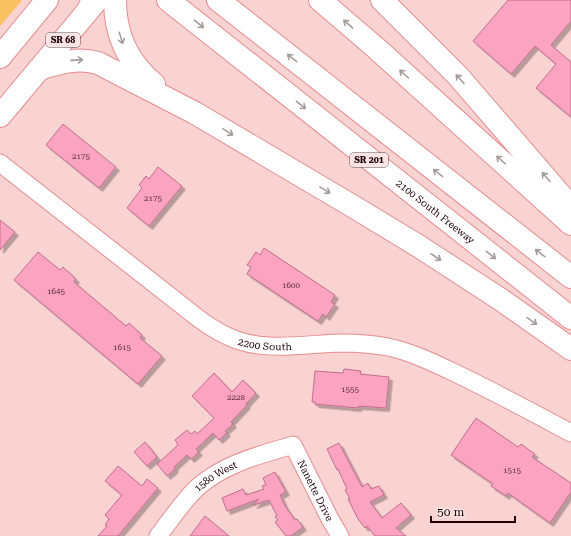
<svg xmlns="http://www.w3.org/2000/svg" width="571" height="536" viewBox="0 0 571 536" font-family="'Roboto Serif',serif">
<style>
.green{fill:#fac162}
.building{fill:#fba3c0;stroke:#c16e8c;filter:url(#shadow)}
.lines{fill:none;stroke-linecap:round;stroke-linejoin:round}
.minor-casing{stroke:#e68c8f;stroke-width:19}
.major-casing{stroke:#e68c8f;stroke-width:24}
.highway-casing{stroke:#e68c8f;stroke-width:24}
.minor{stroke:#fff;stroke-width:17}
.major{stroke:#fff;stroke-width:22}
.highway{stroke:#fff;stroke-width:22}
.oneway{stroke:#a69a9b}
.labels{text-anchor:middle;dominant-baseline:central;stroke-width:3;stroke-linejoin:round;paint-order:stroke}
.number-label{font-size:8px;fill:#572a34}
.shield{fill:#f9e5e5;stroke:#614648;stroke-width:1}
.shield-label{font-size:9px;font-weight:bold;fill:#200205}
.street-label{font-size:10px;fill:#200205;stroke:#f9e5e5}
</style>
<defs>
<filter id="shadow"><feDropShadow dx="3.5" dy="3.5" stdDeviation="0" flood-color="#0004"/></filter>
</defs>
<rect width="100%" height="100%" fill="#f9d2d2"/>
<path class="green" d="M0,0H21V2L0,26Z"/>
<g class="building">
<path d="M508,0H571V21L551,45L571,62V117L536,88L556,64L535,46L511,74L473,41Z"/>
<path d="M63,124L116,167L99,188L46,145Z"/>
<path d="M158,167L182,186L149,226L127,208L142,188L139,185L146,176L149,179Z"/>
<path d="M0,220L15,232L0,250Z"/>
<path d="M264,248L335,295L331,302L335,304L326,317L323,314L318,321L247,274L251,267L247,265L256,252L260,255Z"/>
<path d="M38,252L60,270L63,267L76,279L74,282L126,326L129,323L142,335L140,338L162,356L138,384L14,280Z"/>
<path d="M344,369L361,371L360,374L389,377L386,408L359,406L358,408L315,404V402H312L315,371L343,373Z"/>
<path d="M214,373L232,392L243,380L256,393L246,404L247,405L231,422L233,424L225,431L227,433L219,440L213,433L196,449L199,452L191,459L187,455L174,467L175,469L167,476L157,464L178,445L175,440L187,430L191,434L195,431L197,434L214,418L192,396Z"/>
<path d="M476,418L518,447L521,444L535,454L532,457L571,483V492L550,523L508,493L506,496L491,486L493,484L451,455Z"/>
<path d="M145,442L157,457L147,466L134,452Z"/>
<path d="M339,443L362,487L368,483L371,489L379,486L384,495L370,502L382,518L401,503L411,515L396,528L406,536H375L367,526L365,528L358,519L348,499H350L345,490L347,489L338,469L337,470L327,449Z"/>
<path d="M118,466L142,486L147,479L158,488L118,536H98L107,526L105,525L109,519L105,515L122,495L105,481Z"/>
<path d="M275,472L286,492L280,495L285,506L295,520L297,519L303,527L291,536H286L275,522L278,520L275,517L277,516L269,500L253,505L259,499L227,511L222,498L243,489L246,495L264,489L262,486L266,485L263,478Z"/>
<path d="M205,516L229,536H190Z"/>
</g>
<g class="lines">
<defs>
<g id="minor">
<path id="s1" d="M0,163L189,311C206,325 225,338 247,343C277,350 309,344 340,343C356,343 372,344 388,347C411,352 432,362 453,372C493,391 532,412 571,433"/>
<path id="s2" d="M158,536C170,521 185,498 199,486C226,463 260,455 293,445L330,519L340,536"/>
</g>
<g id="major">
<path d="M0,57L47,0"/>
<path d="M0,116L97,0"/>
</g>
<g id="highway">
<path d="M115,0C115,34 128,63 154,84"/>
<path id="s3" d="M168,0L571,318"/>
<path d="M218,0L571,277"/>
<path d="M320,0L376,48L571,224"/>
<path d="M382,0L458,76L571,207"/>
<path d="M87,12L93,0"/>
<path d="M39,69C59,63 77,57 98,63L195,113L354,207L420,247L500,299L571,349"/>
</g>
</defs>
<use href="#minor" class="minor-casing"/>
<use href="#major" class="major-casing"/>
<use href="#highway" class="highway-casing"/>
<use href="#minor" class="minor"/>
<use href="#major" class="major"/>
<use href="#highway" class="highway"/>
</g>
<defs><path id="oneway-shaft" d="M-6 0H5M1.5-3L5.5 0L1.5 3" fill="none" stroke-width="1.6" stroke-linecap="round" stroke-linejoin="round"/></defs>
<g class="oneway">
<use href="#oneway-shaft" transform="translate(199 24) rotate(39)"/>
<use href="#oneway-shaft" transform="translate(348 24) rotate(-139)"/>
<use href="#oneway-shaft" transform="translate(121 38) rotate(73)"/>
<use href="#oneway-shaft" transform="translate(292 58) rotate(-142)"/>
<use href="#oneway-shaft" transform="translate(77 60) rotate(-4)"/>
<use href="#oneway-shaft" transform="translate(404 74) rotate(-138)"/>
<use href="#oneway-shaft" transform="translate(460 79) rotate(-132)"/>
<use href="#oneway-shaft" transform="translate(301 105) rotate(39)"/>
<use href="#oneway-shaft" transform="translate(228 132) rotate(31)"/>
<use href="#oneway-shaft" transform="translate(501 160) rotate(-138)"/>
<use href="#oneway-shaft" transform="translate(438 173) rotate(-142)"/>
<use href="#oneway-shaft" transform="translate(546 177) rotate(-131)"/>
<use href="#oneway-shaft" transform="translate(325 190) rotate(31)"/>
<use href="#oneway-shaft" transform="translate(540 253) rotate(-142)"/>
<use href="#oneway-shaft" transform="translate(491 255) rotate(38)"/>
<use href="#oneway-shaft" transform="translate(436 257) rotate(33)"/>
<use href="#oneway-shaft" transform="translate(532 321) rotate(35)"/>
</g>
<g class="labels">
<g class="number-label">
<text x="81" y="156">2175</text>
<text x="153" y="198">2175</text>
<text x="291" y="285">1600</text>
<text x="56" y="291">1645</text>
<text x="122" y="347">1615</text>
<text x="350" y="389">1555</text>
<text x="236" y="397">2228</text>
<text x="512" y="470">1515</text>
</g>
<g class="shield">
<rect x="46" y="33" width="34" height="14" rx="3"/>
<rect x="350" y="153" width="38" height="14" rx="3"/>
</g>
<g class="shield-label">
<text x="63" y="40">SR 68</text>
<text x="369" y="160">SR 201</text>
</g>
<g class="street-label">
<text stroke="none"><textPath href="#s3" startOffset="341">2100 South Freeway</textPath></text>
<text stroke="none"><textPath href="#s1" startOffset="325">2200 South</textPath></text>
<text stroke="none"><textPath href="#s2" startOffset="84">1580 West</textPath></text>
<text stroke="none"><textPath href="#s2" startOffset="219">Nanette Drive</textPath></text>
</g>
</g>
<path d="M431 516v6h84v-6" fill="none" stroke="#200205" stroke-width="2"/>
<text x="437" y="516" font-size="12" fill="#200205" stroke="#f9e5e5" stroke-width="3" paint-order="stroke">50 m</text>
</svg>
